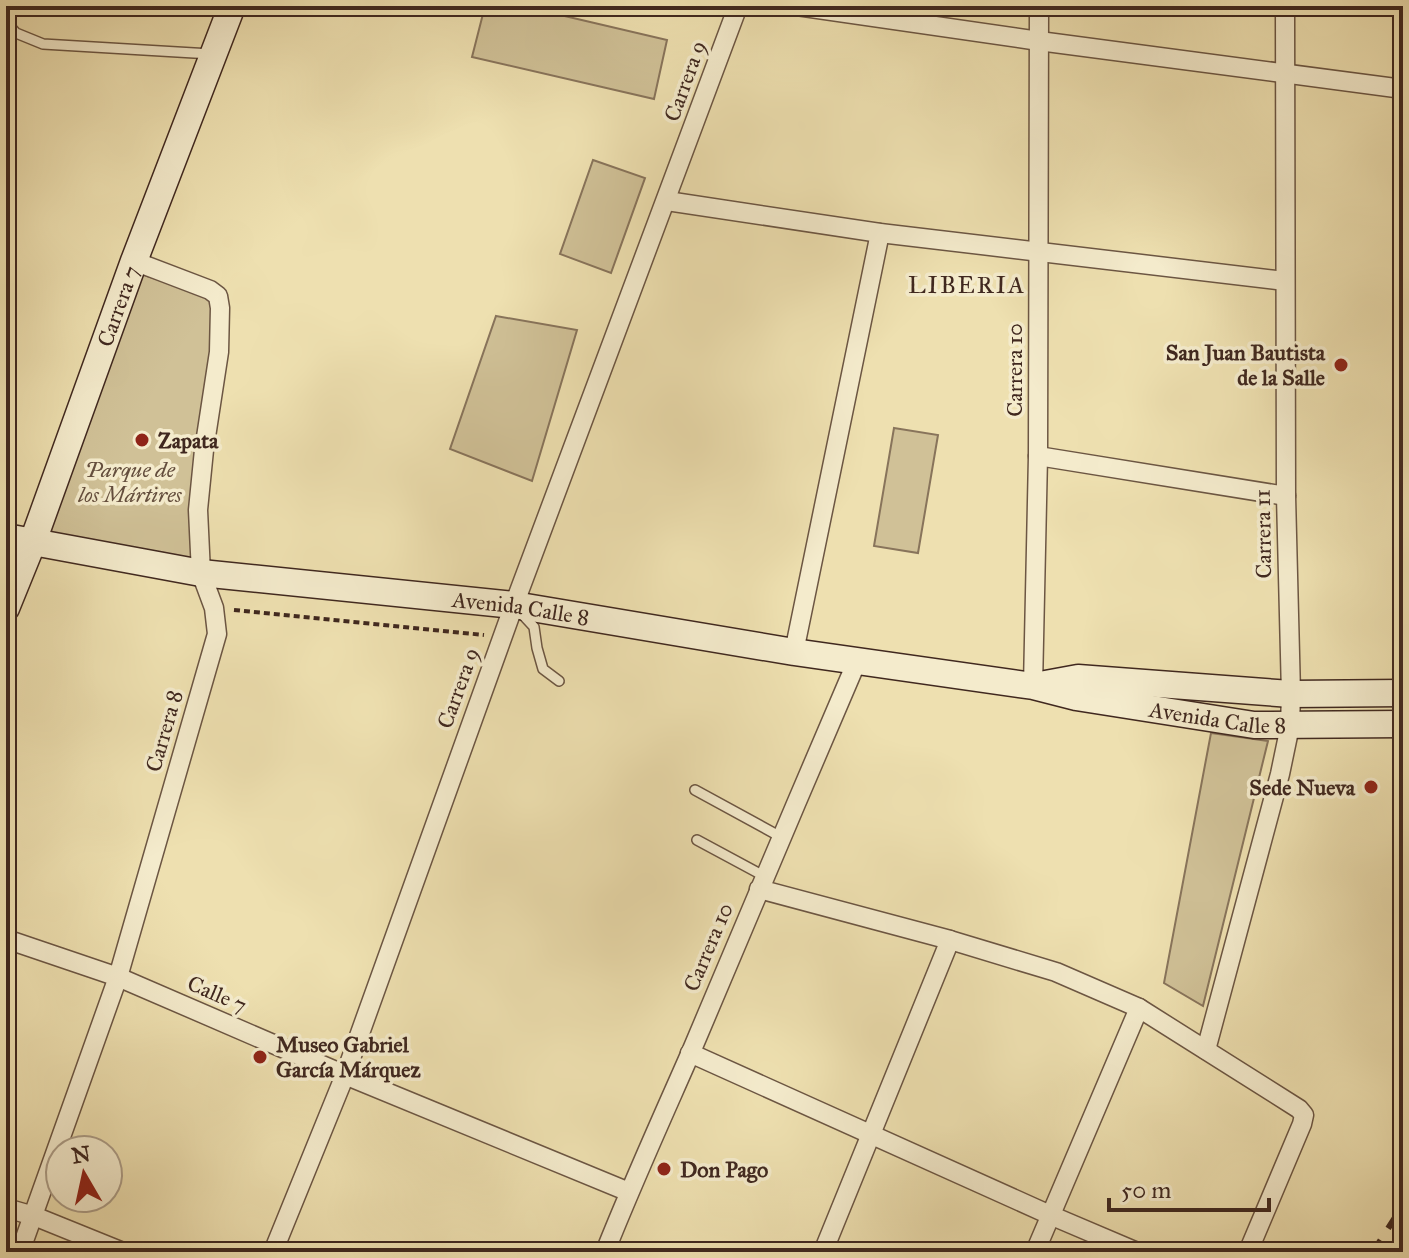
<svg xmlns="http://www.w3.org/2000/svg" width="1409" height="1258" viewBox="0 0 1409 1258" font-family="'IM FELL Great Primer',serif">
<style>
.green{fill:#d0c197;stroke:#88745b;stroke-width:2}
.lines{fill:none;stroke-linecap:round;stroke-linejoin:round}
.lane-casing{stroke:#6c5643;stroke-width:12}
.street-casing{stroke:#6c5643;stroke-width:21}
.secondary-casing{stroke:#40281f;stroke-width:29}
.path{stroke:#40281f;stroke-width:4;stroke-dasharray:6 4;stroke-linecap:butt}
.lane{stroke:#f4ebcc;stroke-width:9}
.street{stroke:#f4ebcc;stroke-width:18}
.secondary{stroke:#f4ebcc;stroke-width:26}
.rail{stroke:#40281f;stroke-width:6;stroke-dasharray:14 14;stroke-linecap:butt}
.poi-dot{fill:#8f2418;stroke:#f4ebcc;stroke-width:3}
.labels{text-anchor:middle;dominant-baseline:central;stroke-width:7;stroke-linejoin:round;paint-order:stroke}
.street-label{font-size:22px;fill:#40281f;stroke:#f4ebcc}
.poi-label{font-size:22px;font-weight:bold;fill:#40281f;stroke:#f4ebcc;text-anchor:start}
.park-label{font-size:22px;font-style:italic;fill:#644e3d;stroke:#f4ebcc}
.neighbourhood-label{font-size:24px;letter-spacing:2px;fill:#40281f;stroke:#f4ebcc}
</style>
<rect width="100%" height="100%" fill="#eee0b0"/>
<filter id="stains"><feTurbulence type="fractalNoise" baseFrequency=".0025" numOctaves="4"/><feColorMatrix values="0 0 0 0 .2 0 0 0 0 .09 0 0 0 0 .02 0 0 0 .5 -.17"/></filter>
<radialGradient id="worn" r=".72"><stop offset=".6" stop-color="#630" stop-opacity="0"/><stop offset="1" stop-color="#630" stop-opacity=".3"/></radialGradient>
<g class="green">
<path d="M485,6H522L667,40L654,99L472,57Z"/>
<path d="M593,160L645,178L611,273L560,254Z"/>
<path d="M134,272L214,297L207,416L194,565L34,533Z"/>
<path d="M496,316L577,330L532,481L450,449Z"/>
<path d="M894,428L938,435L918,553L874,546Z"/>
<path d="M1211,733L1268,741L1203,1006L1164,983Z"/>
</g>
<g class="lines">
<defs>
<g id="lane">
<path d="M6,22L16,33L43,44L211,54"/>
<path d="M521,613L534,627L537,648L543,669L559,681"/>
<path d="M695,790L781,837"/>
<path d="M697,840L764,876"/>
</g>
<g id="street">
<path d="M797,6L1039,41L1403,89"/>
<path d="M667,201L880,233L1285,281"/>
<path d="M1038,456L1286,496"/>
<path d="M794,652L880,233"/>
<path d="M1033,686L1038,456L1039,6"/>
<path d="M759,889L950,940L1056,972L1139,1008L1299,1109L1304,1115L1302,1124L1248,1252"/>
<path d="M6,939L118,977L345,1075L629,1192"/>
<path d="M1206,1050L1280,774L1290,726L1291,694L1286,496L1285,6"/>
<path d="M690,1053L1050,1215L1137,1252"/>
<path d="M6,1208L34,1216L123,1252"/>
<path d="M20,1252L118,977L217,634L214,608L201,573L198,510L204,450L219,352L220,308L218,296L210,290L134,261"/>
<path d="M273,1252L345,1075L514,605L738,6"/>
<path d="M605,1252C632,1184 662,1118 691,1052C746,922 801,791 857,661"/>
<path d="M823,1252L950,940"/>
<path d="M1035,1252L1139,1008"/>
</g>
<g id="secondary">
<path id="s1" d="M6,537L201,573L514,605L794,652L1033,686L1076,697L1254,725L1403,724"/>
<path id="s2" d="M6,608L32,544L134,261L232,6"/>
<path d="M1040,685L1078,678L1291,694L1403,693"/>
</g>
</defs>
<use href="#lane" class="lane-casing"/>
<use href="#street" class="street-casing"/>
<use href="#secondary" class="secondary-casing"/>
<path class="path" d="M234,610L484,635"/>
<use href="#lane" class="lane"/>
<use href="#street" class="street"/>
<use href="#secondary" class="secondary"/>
<path class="rail" d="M1373,1252L1403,1205"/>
</g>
<g class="poi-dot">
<circle cx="1341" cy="365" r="8"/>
<circle cx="142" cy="440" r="8"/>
<circle cx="1371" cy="787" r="8"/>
<circle cx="260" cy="1057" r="8"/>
<circle cx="664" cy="1169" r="8"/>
</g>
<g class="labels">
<g class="street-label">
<text transform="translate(685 81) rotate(-70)">Carrera 9</text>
<text stroke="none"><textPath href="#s2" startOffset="322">Carrera 7</textPath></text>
<text transform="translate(1014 370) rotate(-90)">Carrera 10</text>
<text transform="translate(1263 534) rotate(-91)">Carrera 11</text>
<text stroke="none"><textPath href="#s1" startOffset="520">Avenida Calle 8</textPath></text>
<text transform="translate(458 688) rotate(-70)">Carrera 9</text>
<text stroke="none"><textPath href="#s1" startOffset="1226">Avenida Calle 8</textPath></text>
<text transform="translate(164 731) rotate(-74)">Carrera 8</text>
<text transform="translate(708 947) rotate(-67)">Carrera 10</text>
<text transform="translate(217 994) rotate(23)">Calle 7</text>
</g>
<g class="poi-label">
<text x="1325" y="352" text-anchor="end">San Juan Bautista<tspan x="1325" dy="25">de la Salle</tspan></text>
<text x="158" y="440">Zapata</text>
<text x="1355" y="787" text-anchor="end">Sede Nueva</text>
<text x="276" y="1044">Museo Gabriel<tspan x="276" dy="25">García Márquez</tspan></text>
<text x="680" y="1169">Don Pago</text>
</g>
<g class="park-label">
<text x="130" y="469">Parque de<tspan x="130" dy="25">los Mártires</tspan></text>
</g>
<g class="neighbourhood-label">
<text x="967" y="285">LIBERIA</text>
</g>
</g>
<rect width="1409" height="1258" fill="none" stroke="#eee0b0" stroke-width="32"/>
<rect x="8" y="8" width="1393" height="1242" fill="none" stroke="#40281f" stroke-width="4"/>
<rect x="16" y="16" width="1377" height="1226" fill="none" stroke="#40281f" stroke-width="2"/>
<g transform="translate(84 1174) rotate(351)"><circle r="38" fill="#f4ebcc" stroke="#ac9d87" stroke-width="2"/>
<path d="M0-6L14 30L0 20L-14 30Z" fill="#8f2418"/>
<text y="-12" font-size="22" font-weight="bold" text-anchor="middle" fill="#40281f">N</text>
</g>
<path d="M1109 1198v12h160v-12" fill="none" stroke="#40281f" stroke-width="4"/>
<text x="1121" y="1198" font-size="24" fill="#40281f" stroke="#f4ebcc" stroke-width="6" paint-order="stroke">50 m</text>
<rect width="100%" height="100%" filter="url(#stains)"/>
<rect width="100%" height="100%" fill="url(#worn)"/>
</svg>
